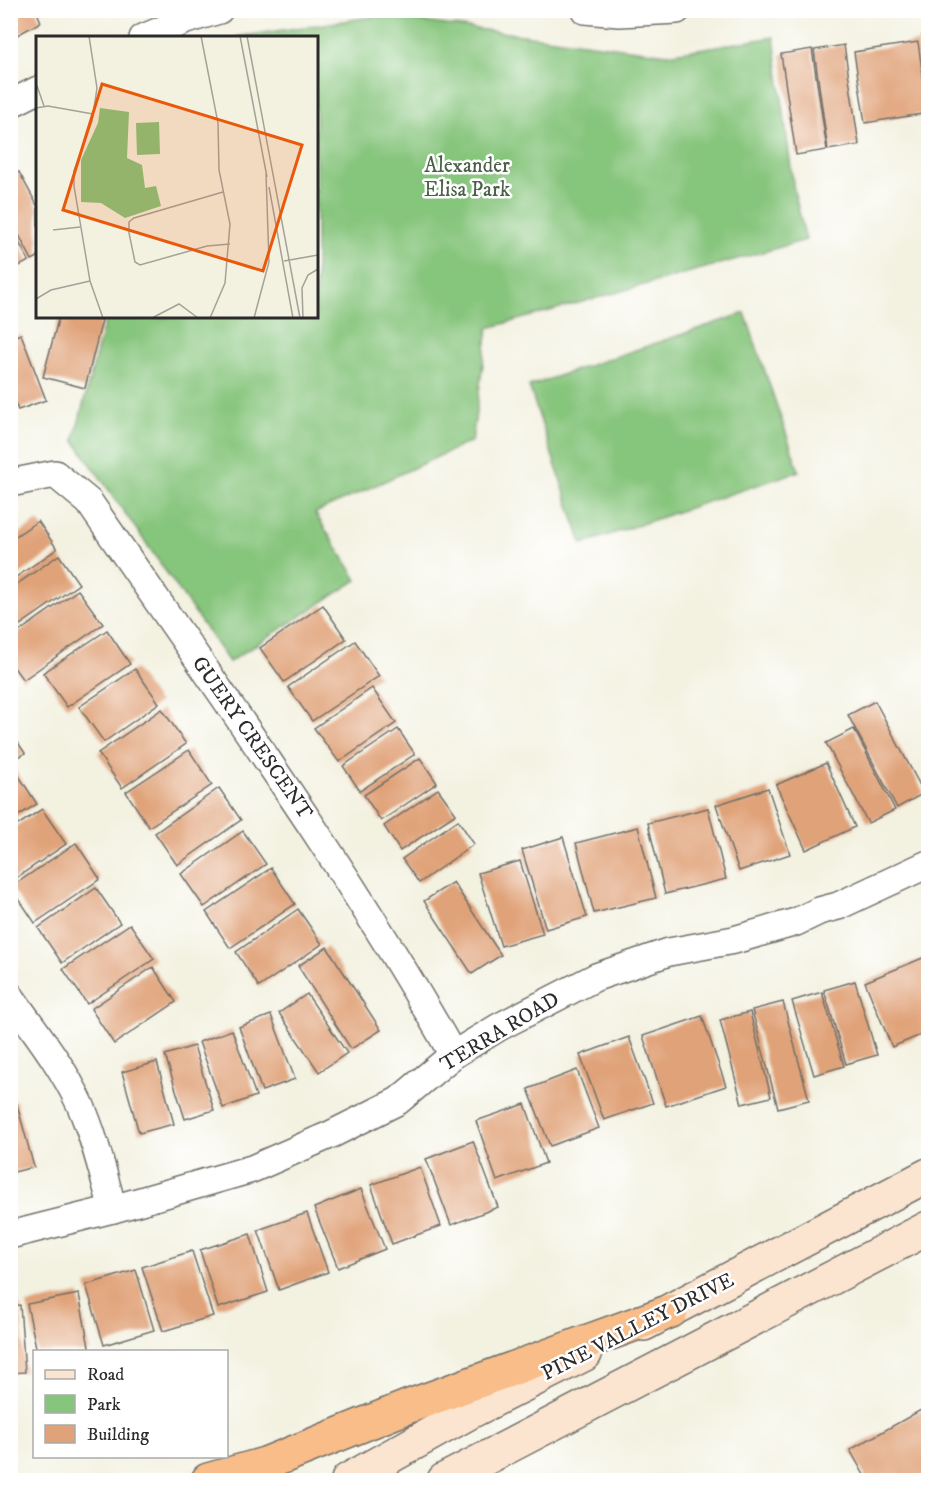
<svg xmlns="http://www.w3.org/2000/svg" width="939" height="1491" viewBox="0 0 939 1491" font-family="'IM FELL DW Pica',serif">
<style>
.green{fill:#86c57c;stroke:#587854;stroke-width:1.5}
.building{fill:#e0a278}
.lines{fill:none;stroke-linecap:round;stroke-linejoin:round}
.street-casing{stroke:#71706a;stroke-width:30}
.secondary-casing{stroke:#71706a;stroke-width:36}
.highway-casing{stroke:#71706a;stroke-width:36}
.street{stroke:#fff;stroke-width:27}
.secondary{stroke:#fce5d0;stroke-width:33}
.highway{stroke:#f8bd89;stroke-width:33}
.labels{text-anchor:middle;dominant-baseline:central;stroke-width:5;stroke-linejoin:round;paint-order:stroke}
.park-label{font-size:21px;fill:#4b6147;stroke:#fff}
.street-label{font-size:21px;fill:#2b2b2b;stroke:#fff}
.inset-road{fill:none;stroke:#a3a298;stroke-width:1.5}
.view{fill:#e8590c;fill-opacity:0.15;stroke:#e8590c;stroke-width:3}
.inset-edge{fill:none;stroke:#2b2b2b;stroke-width:3}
</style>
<rect width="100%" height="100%" fill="#fff"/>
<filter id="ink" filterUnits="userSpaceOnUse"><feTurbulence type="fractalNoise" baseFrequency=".0167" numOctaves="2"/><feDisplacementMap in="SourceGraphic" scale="12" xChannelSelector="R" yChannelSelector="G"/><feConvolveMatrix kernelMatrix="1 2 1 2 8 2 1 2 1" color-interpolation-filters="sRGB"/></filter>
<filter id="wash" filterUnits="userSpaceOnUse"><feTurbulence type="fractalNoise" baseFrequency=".008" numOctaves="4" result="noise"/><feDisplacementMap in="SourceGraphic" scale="24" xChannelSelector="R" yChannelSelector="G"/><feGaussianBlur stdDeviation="1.35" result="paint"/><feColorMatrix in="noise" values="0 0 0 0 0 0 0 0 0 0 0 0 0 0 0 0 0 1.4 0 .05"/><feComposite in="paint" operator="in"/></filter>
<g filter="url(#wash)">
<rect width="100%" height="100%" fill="#f3f1e0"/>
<g class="green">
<path d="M378,16L667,54L774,37L794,191L806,240L488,328L472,441L315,513L357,580L229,662L74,440L106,317L316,316V38L236,37Z"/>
<path d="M745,313L799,471L582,544L529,386Z"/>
</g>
<g id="blocks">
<g class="building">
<path d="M10,10H36L41,22L10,39Z"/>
<path d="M928,33V60L922,35Z"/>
<path d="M918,42L928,113L865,123L854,52Z"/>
<path d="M844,45L859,145L828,150L814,50Z"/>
<path d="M812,49L827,150L796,155L781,54Z"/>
<path d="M19,172L38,207V257L32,260L10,218V176Z"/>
<path d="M10,226L29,261L10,271Z"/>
<path d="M59,316H88L102,320L85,388L43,377Z"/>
<path d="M21,334L46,400L18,410L10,390V338Z"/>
<path d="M38,521L57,549L10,581V540Z"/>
<path d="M59,555L79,584L20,625L10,612V589Z"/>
<path d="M78,590L103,624L23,680L10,662V638Z"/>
<path d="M323,605L346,639L284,682L260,648Z"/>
<path d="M107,630L130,664L67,707L43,673Z"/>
<path d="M355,641L379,676L312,721L288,687Z"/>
<path d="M135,669L159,703L104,742L79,707Z"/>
<path d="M372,688L396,723L339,762L314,728Z"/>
<path d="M875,701L924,793L897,808L848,715Z"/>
<path d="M162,709L186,744L122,788L98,753Z"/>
<path d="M398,729L415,754L360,791L343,766Z"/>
<path d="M854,729L895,810L868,823L826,743Z"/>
<path d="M10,731L25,753L10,763Z"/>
<path d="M189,750L212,785L149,827L126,792Z"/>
<path d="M420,758L437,783L381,821L364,795Z"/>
<path d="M826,763L855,827L806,850L776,785Z"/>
<path d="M15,770L37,804L10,821V773Z"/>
<path d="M219,788L241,820L177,865L155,833Z"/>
<path d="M768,788L790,854L739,871L716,805Z"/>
<path d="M438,789L456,814L400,851L384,826Z"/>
<path d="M708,808L726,879L665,894L648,823Z"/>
<path d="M42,809L66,844L10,882V830Z"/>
<path d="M458,820L474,844L419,883L402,859Z"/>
<path d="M638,827L656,898L594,913L576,843Z"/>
<path d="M243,831L266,864L204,907L181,874Z"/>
<path d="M563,837L587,917L546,929L522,850Z"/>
<path d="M76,843L100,879L35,923L11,887Z"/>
<path d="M520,861L543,934L501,946L478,873Z"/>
<path d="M271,868L295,904L230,948L206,912Z"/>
<path d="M453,882L501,955L472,974L424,901Z"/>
<path d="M96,888L120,923L62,963L38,928Z"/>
<path d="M298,909L322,944L259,987L236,952Z"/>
<path d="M130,924L154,959L87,1004L63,969Z"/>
<path d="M327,947L381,1030L351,1049L298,966Z"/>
<path d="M925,957L928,967V1032L892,1047L865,982Z"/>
<path d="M153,967L176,1002L114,1044L91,1009Z"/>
<path d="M855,981L877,1055L846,1064L824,990Z"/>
<path d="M822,992L844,1066L814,1075L792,1001Z"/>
<path d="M307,994L347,1053L319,1072L279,1013Z"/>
<path d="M783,1002L809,1100L778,1108L752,1010Z"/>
<path d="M750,1012L771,1097L742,1104L720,1020Z"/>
<path d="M271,1015L295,1079L262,1091L239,1027Z"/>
<path d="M702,1016L726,1086L666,1106L643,1036Z"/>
<path d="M232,1030L256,1096L223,1108L199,1042Z"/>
<path d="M629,1037L653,1103L604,1120L580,1055Z"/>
<path d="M194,1046L214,1110L185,1119L165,1055Z"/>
<path d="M157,1062L174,1124L139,1133L122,1072Z"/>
<path d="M577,1070L599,1128L550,1146L528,1089Z"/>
<path d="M16,1101L34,1167L10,1173V1102Z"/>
<path d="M525,1104L546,1163L497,1181L476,1121Z"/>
<path d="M473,1141L498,1207L451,1225L426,1159Z"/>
<path d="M420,1167L441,1226L392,1244L371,1185Z"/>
<path d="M361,1189L385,1249L338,1268L314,1208Z"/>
<path d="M307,1213L328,1272L279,1290L258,1230Z"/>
<path d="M250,1234L268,1292L218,1308L200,1250Z"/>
<path d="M192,1251L213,1316L163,1331L142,1267Z"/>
<path d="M136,1270L154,1330L104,1345L86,1285Z"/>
<path d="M79,1294L90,1352H37L27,1304Z"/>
<path d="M20,1305L25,1372L10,1373V1306Z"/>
<path d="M928,1406V1480H867L850,1450Z"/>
</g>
</g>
</g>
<g filter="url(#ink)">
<use href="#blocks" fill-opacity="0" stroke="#71706a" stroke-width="1.5"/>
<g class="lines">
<defs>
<g id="street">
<path d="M585,10L619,13L677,10"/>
<path d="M143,38L186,20L219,10"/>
<path d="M10,104L38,90"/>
<path d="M10,483L55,474L89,502C214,684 345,863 453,1055"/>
<path d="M10,996C35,1031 62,1065 80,1104C95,1138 103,1174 113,1209"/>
<path d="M10,1235L113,1209L252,1169L332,1134L398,1101L453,1055L499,1027L596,977L669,952L734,940L796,922L819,911L838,906L928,864"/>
</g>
<g id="secondary">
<path d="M644,1324L928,1175"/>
<path d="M348,1480L470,1412L585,1354"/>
<path d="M444,1480L928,1228"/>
</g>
<path id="highway" d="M208,1480L265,1464L407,1407L671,1311"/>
</defs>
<use href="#street" class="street-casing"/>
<use href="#secondary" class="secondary-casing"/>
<use href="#highway" class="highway-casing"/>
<use href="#street" class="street"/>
<use href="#secondary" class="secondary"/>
<use href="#highway" class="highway"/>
</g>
</g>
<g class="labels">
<g class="park-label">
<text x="467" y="166">Alexander<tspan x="467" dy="24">Elisa Park</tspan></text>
</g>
<g class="street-label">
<text transform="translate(252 738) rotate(55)">GUERY CRESCENT</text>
<text transform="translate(500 1032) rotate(-31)">TERRA ROAD</text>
<text transform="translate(638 1327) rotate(-27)">PINE VALLEY DRIVE</text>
</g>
</g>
<g transform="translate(36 36)">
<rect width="282" height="282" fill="#f3f1e0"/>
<path d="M64,72L93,76L91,122L106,129L109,152L120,150L125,170L89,182L65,167L45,166V124L62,87ZM123,86L124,118L101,119L100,87Z" fill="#86c57c"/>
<path class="inset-road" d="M53,0L61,52L56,85L38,135V150L54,245L67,282M165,0L182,87L183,134L194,188L189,247L174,282M204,0L231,141M211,0L264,282M0,47L8,70M0,72L12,70L57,78M233,151L257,282M187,156L98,182L93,186V197L99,226L104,229L171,210L194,208M17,194L44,191M248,225L282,219M0,263L15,254L54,245M116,282L143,268L162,282M218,282L233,226L230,138M267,282L266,252L272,239L282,233"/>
<path class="view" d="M66,48L266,109L227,235L27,174Z"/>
<rect width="282" height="282" class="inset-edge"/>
</g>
<rect width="939" height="1491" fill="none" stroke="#fff" stroke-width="36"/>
<rect x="33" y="1350" width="195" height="108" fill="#ffffff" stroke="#aaaaaa" stroke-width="1.5"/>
<rect x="45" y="1370" width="30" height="9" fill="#fce5d0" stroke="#aaaaaa" stroke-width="1.5"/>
<text x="87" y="1380" font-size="18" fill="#2b2b2b">Road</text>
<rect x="45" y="1395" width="30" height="18" fill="#86c57c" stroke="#aaaaaa" stroke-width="1.5"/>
<text x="87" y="1410" font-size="18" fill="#2b2b2b">Park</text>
<rect x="45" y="1425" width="30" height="18" fill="#e0a278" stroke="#aaaaaa" stroke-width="1.5"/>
<text x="87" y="1440" font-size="18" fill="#2b2b2b">Building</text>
</svg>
